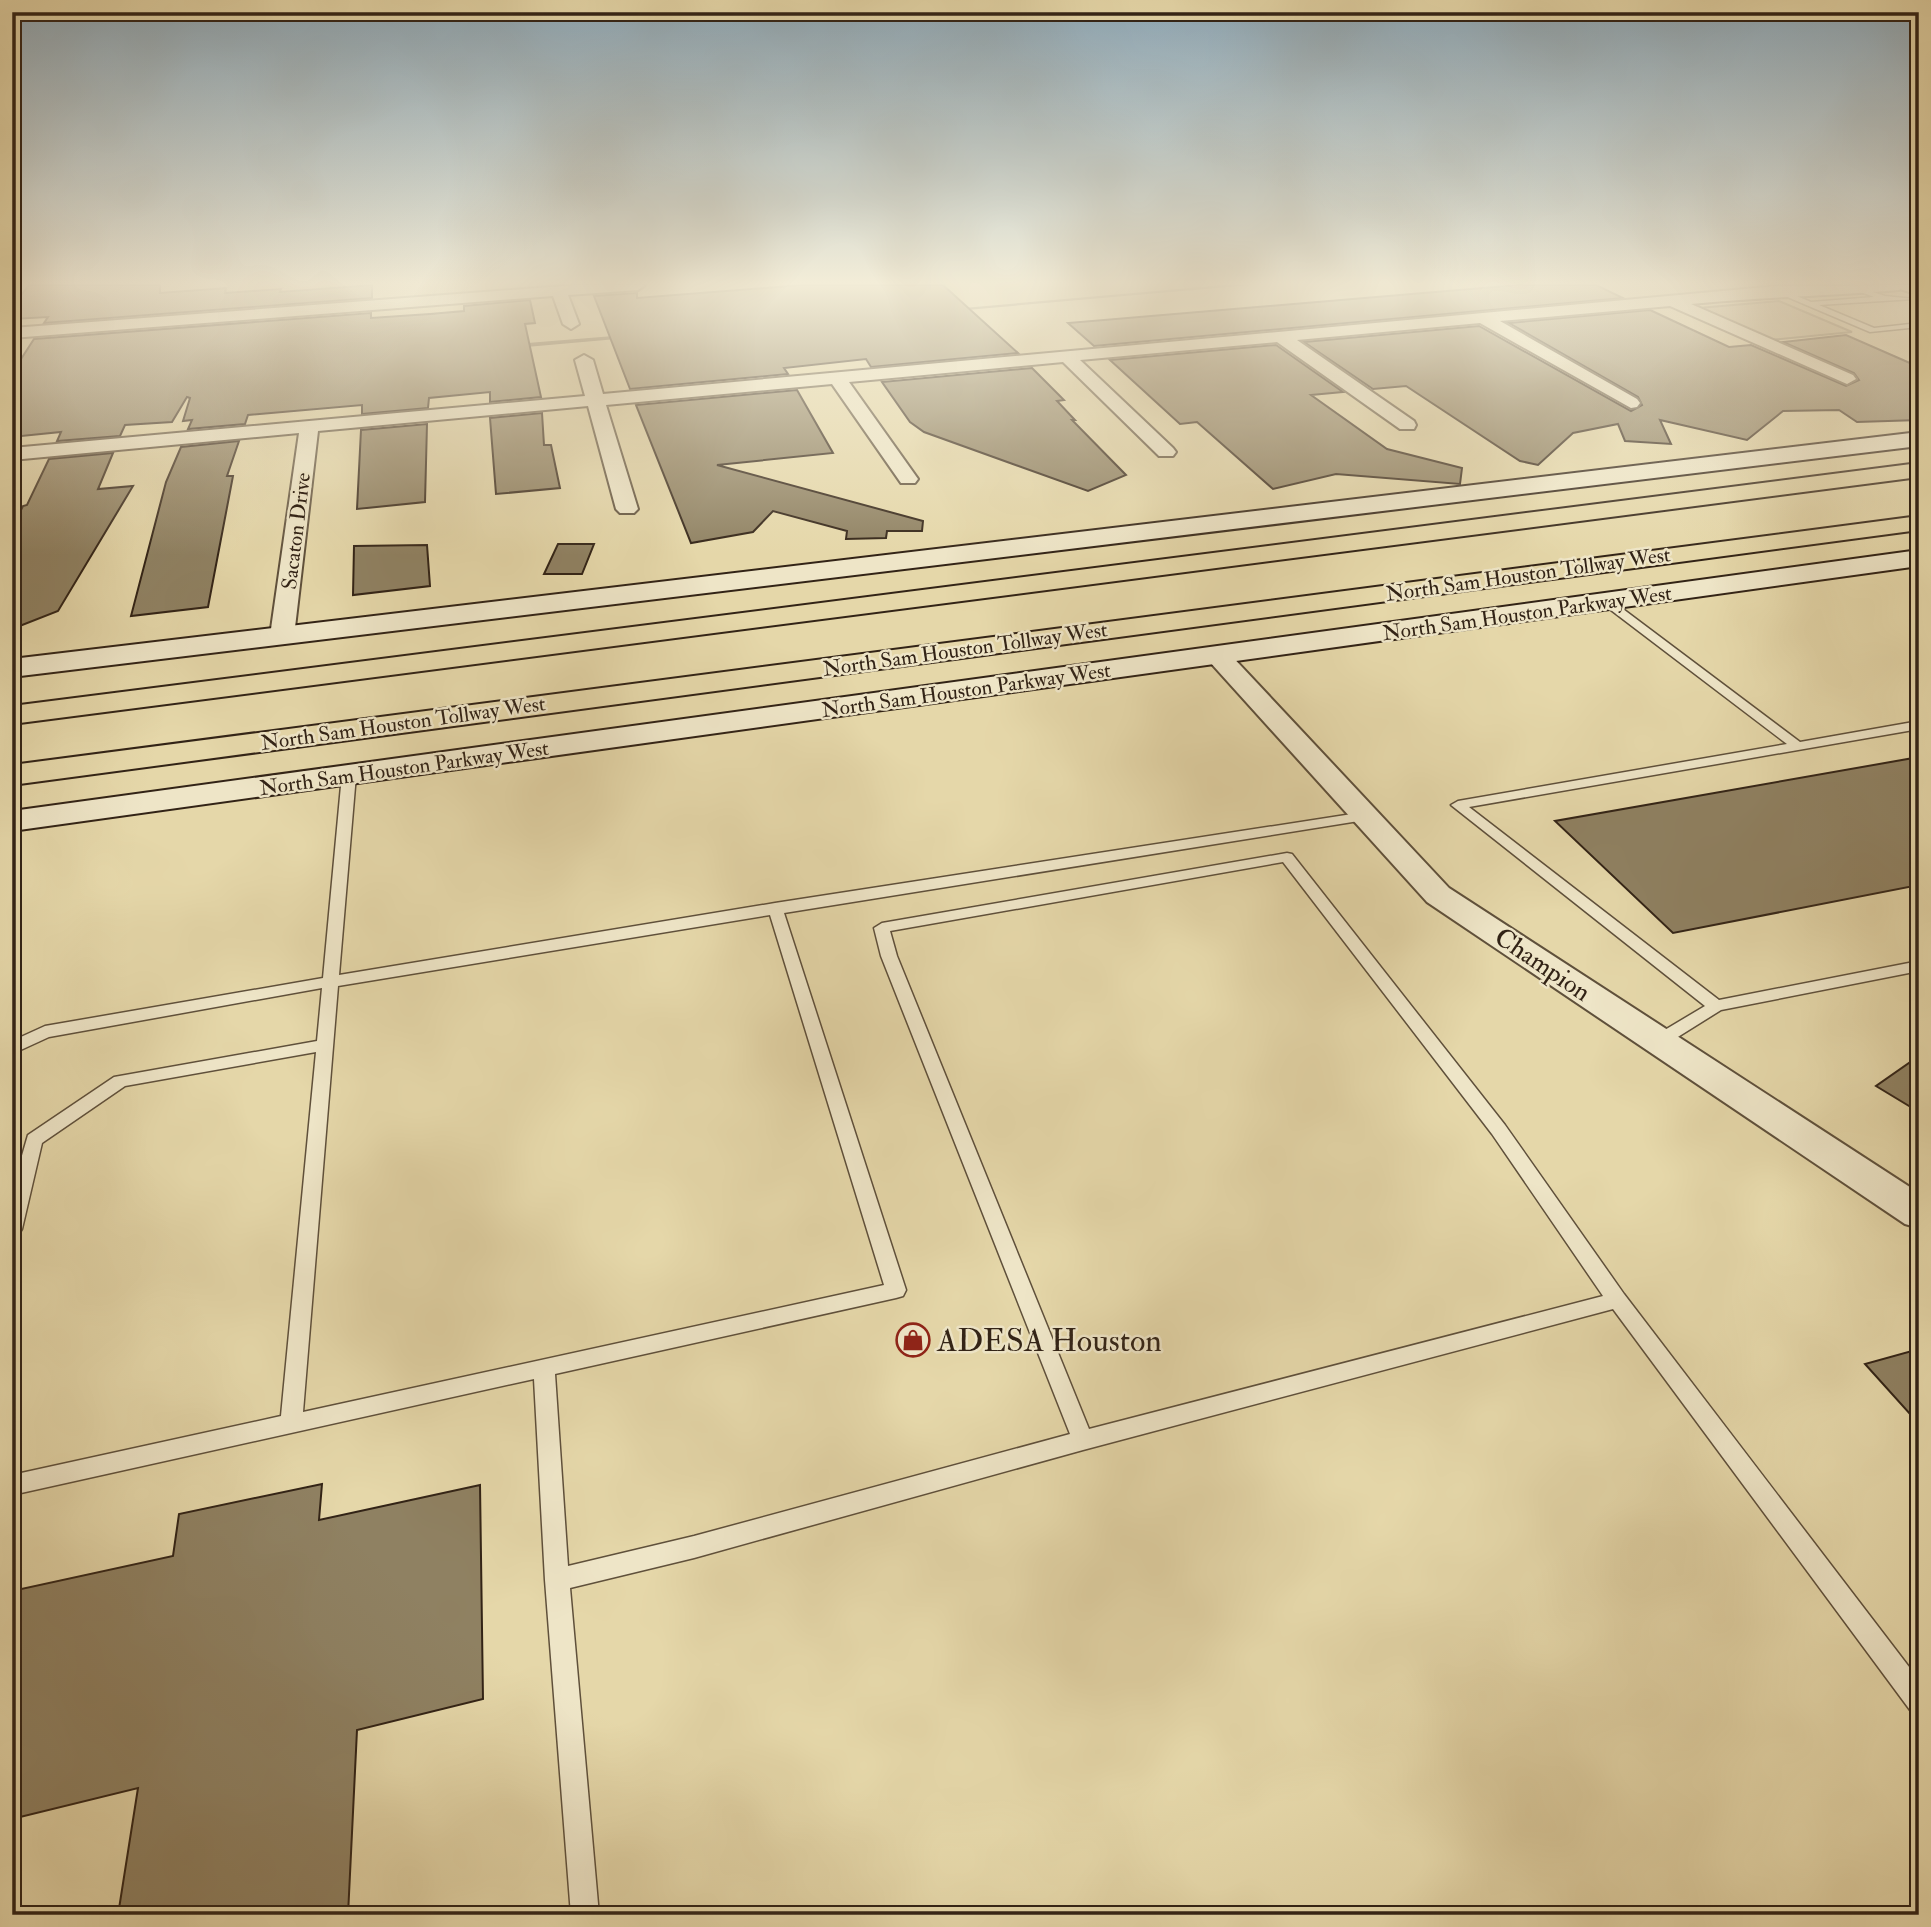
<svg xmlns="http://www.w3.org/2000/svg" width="1931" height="1927" font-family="'IM FELL Double Pica',serif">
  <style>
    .green { fill: #c7b890; stroke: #7c6e53; stroke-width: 2 }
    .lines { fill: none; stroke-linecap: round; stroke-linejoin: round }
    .stream { fill: #796a50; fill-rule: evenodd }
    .building { fill: #8f8162; stroke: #322316; stroke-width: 2 }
    .lane-casing { stroke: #5f503b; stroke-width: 3 }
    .street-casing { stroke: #5f503b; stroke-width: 4 }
    .secondary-casing { stroke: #322316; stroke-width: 4 }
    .primary-casing { stroke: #322316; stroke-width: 4 }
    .highway-casing { stroke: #322316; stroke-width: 4 }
    .lane { fill: #eee5c7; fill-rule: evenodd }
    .street { fill: #eee5c7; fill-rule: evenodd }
    .secondary { fill: #eee5c7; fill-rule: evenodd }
    .primary { fill: #e5d7a9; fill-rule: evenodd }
    .highway { fill: #e5d7a9; fill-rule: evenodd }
    .labels { text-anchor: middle; stroke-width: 5; stroke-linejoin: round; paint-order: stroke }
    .far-street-label { font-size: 21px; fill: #322316; stroke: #eee5c7 }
    .street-label { font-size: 26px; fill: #322316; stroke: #eee5c7 }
    .near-poi-label { font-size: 32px; fill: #322316; stroke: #eee5c7; text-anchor: start }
  </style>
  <rect width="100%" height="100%" fill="#e5d7a9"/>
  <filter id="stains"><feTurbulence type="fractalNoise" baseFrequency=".00286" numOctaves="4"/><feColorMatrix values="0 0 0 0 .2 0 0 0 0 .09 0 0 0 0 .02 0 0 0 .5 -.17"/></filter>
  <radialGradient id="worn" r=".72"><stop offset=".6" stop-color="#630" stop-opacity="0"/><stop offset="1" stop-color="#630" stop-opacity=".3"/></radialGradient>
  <path class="green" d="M1779 301 1852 332 1769 340 1699 308Z"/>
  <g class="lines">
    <g class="stream">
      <path d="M1224 285H1250L955 311 952 309Z"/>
      <path d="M626 335 628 338 515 348 512 346 515 344Z"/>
    </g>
  </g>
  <g class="building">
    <path d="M29 285H160V293L226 288 225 293 281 289 280 292 372 285V298L44 323 48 317 12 319V307Z"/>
    <path d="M802 285H943L1018 353 871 367 866 359 784 368 788 374 630 389 594 296 637 293V298Z"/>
    <path d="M1518 285H1596L1623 298 1094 346 1068 323Z"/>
    <path d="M530 300 535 323 525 324 541 397 490 402V392L429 398 428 408 362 414V405L248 415 245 424 188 429 192 420 183 421 190 398 187 397 172 422 125 425 120 436 57 441 61 432 12 437V373L34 339 371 313V318L430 314 464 311V306Z"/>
    <path d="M1650 310 1729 347 1751 345 1846 386 1859 380 1854 373 1783 342 1846 335 1919 367V420L1857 422 1839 410 1783 411 1747 440 1660 420 1671 444 1625 441 1618 424 1573 433 1538 465 1520 461 1406 386 1373 389 1304 342 1479 326 1631 411 1642 405 1638 397 1509 323Z"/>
    <path d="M1276 345 1343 392 1311 395 1387 449 1462 468 1460 484 1336 474 1273 489 1197 422 1180 424 1110 360Z"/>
    <path d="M1032 368 1064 400 1057 401 1075 420H1072L1126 475 1088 491 924 432 910 422 882 382Z"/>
    <path d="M797 390 833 453 717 465 923 521 922 531H887L886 538 846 539 847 531 773 511 753 532 691 543 636 405Z"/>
    <path d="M542 413 544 445H551L560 488 496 494 490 418Z"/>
    <path d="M427 424 425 502 357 509 361 430Z"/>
    <path d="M239 441 227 476H233L208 607 131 616 166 482 181 447Z"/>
    <path d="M113 453 98 489 133 486 58 611 12 629V528L23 506 27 505 49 459Z"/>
    <path d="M558 544H594L582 574H544Z"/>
    <path d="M427 545 430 586 353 595 354 546Z"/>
    <path d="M1919 757V885L1673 933 1555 821Z"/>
    <path d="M1919 1056V1112L1876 1086Z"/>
    <path d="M1919 1349V1424L1865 1364Z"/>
    <path d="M322 1484 319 1520 480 1485 483 1699 357 1730 348 1915H118L138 1788 12 1819V1591L173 1556 179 1514Z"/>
  </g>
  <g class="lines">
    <defs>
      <g id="lane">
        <path d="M1858 287 1885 296 1914 299 1819 305 1874 328 1919 323V327L1870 332 1773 291 1780 289 1811 302 1874 297 1858 291Z"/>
        <path d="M1603 600H1611L1800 742 1919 721V729L1469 807 1719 1000 1919 961V971L1721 1010 1665 1045H1653L1651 1041 1653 1037 1705 1006 1451 805 1458 801 1787 744 1603 604Z"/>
        <path d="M349 771 356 775 339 975 775 903 1365 812 1372 816 1365 820 784 913 906 1290 903 1296 896 1298 555 1374 568 1566 694 1536 1070 1434 881 956 874 928 882 923 1287 853 1292 854 1505 1125 1624 1294 1919 1680V1713L1910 1710 1613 1309 1083 1450 694 1558 570 1588 599 1915H571L545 1580 534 1379 12 1495V1475L281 1416 316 1052 125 1086 42 1143 22 1229 19 1234 12 1236V1190L28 1135 114 1077 317 1041 322 988 49 1037 12 1054V1041L45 1026 323 978 342 775ZM1283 862 1492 1134 1603 1296 1089 1429 897 956 890 931ZM770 915 884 1285 303 1412 338 986Z"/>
      </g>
      <g id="street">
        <path d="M576 285H645L638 290 568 295 579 324 571 329 563 324 553 296 12 338V328Z"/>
        <path d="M1906 285 1899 290C1830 296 1761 297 1691 304L1853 375 1856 379 1847 384 1670 306 1500 321 1637 399 1640 403 1637 407 1631 408 1480 323 1297 340 1414 421 1416 425 1414 429H1400L1277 342 1080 360 1173 448 1176 452 1173 456H1159L1063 362 849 382 918 479 915 483H901L832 384 606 405 638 509 634 513H620L616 509 588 406 318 431 294 636 291 641 282 643 273 641 270 636 299 433 12 460V448L585 396 575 360 584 355 593 360 603 394 1777 286Z"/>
        <path d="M1218 649 1227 651 1449 888 1919 1193V1228L1905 1224 1427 902 1209 661 1206 656 1209 651Z"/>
      </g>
      <g id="secondary">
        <path d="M1919 432V446L12 677V659Z"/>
        <path d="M1919 550V566L12 831V811Z"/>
      </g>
      <path id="primary" d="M1897 285H1919V295L1900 289Z"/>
      <g id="highway">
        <path d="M1919 463V477L12 724V706Z"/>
        <path d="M1919 516V530L12 785V765Z"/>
      </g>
    </defs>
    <use href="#lane" class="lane-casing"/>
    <use href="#street" class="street-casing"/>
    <use href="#secondary" class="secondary-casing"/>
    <use href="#primary" class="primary-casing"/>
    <use href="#highway" class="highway-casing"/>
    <use href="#lane" class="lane"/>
    <use href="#street" class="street"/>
    <use href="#secondary" class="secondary"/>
    <use href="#primary" class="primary"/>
    <use href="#highway" class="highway"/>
  </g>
  <linearGradient id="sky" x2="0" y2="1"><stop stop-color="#8eaabb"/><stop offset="0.51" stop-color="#f3edd8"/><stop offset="1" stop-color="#f3edd8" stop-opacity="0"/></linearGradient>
  <rect width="1931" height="555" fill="url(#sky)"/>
  <defs>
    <symbol id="shop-ring" viewBox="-11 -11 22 22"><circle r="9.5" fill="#eee5c7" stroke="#8f2418" stroke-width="1.5"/><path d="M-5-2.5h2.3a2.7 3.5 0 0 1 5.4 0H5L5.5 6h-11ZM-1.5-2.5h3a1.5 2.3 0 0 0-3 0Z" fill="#8f2418"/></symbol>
  </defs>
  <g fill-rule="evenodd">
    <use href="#shop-ring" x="894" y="1321" width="38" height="38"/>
  </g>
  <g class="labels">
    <g class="far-street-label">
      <text transform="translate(296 531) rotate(-83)" y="7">Sacaton Drive</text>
      <text transform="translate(1528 574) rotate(-8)" y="7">North Sam Houston Tollway West</text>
      <text transform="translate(1527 613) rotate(-8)" y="7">North Sam Houston Parkway West</text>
      <text transform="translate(965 649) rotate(-8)" y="7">North Sam Houston Tollway West</text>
      <text transform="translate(966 690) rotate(-8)" y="7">North Sam Houston Parkway West</text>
      <text transform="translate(403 723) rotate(-8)" y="7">North Sam Houston Tollway West</text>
      <text transform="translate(404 768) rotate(-8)" y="7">North Sam Houston Parkway West</text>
    </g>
    <g class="street-label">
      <text transform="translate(1543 964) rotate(34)" y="9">Champion</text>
    </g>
    <g class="near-poi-label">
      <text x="937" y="1351">ADESA Houston</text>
    </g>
  </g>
  <rect width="1931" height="1927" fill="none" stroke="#e5d7a9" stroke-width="42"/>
  <rect x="14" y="14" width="1903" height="1899" fill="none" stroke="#322316" stroke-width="3.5"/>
  <rect x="21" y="21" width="1889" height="1885" fill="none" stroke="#322316" stroke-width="2"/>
  <rect width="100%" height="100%" filter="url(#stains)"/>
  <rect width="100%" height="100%" fill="url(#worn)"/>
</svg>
